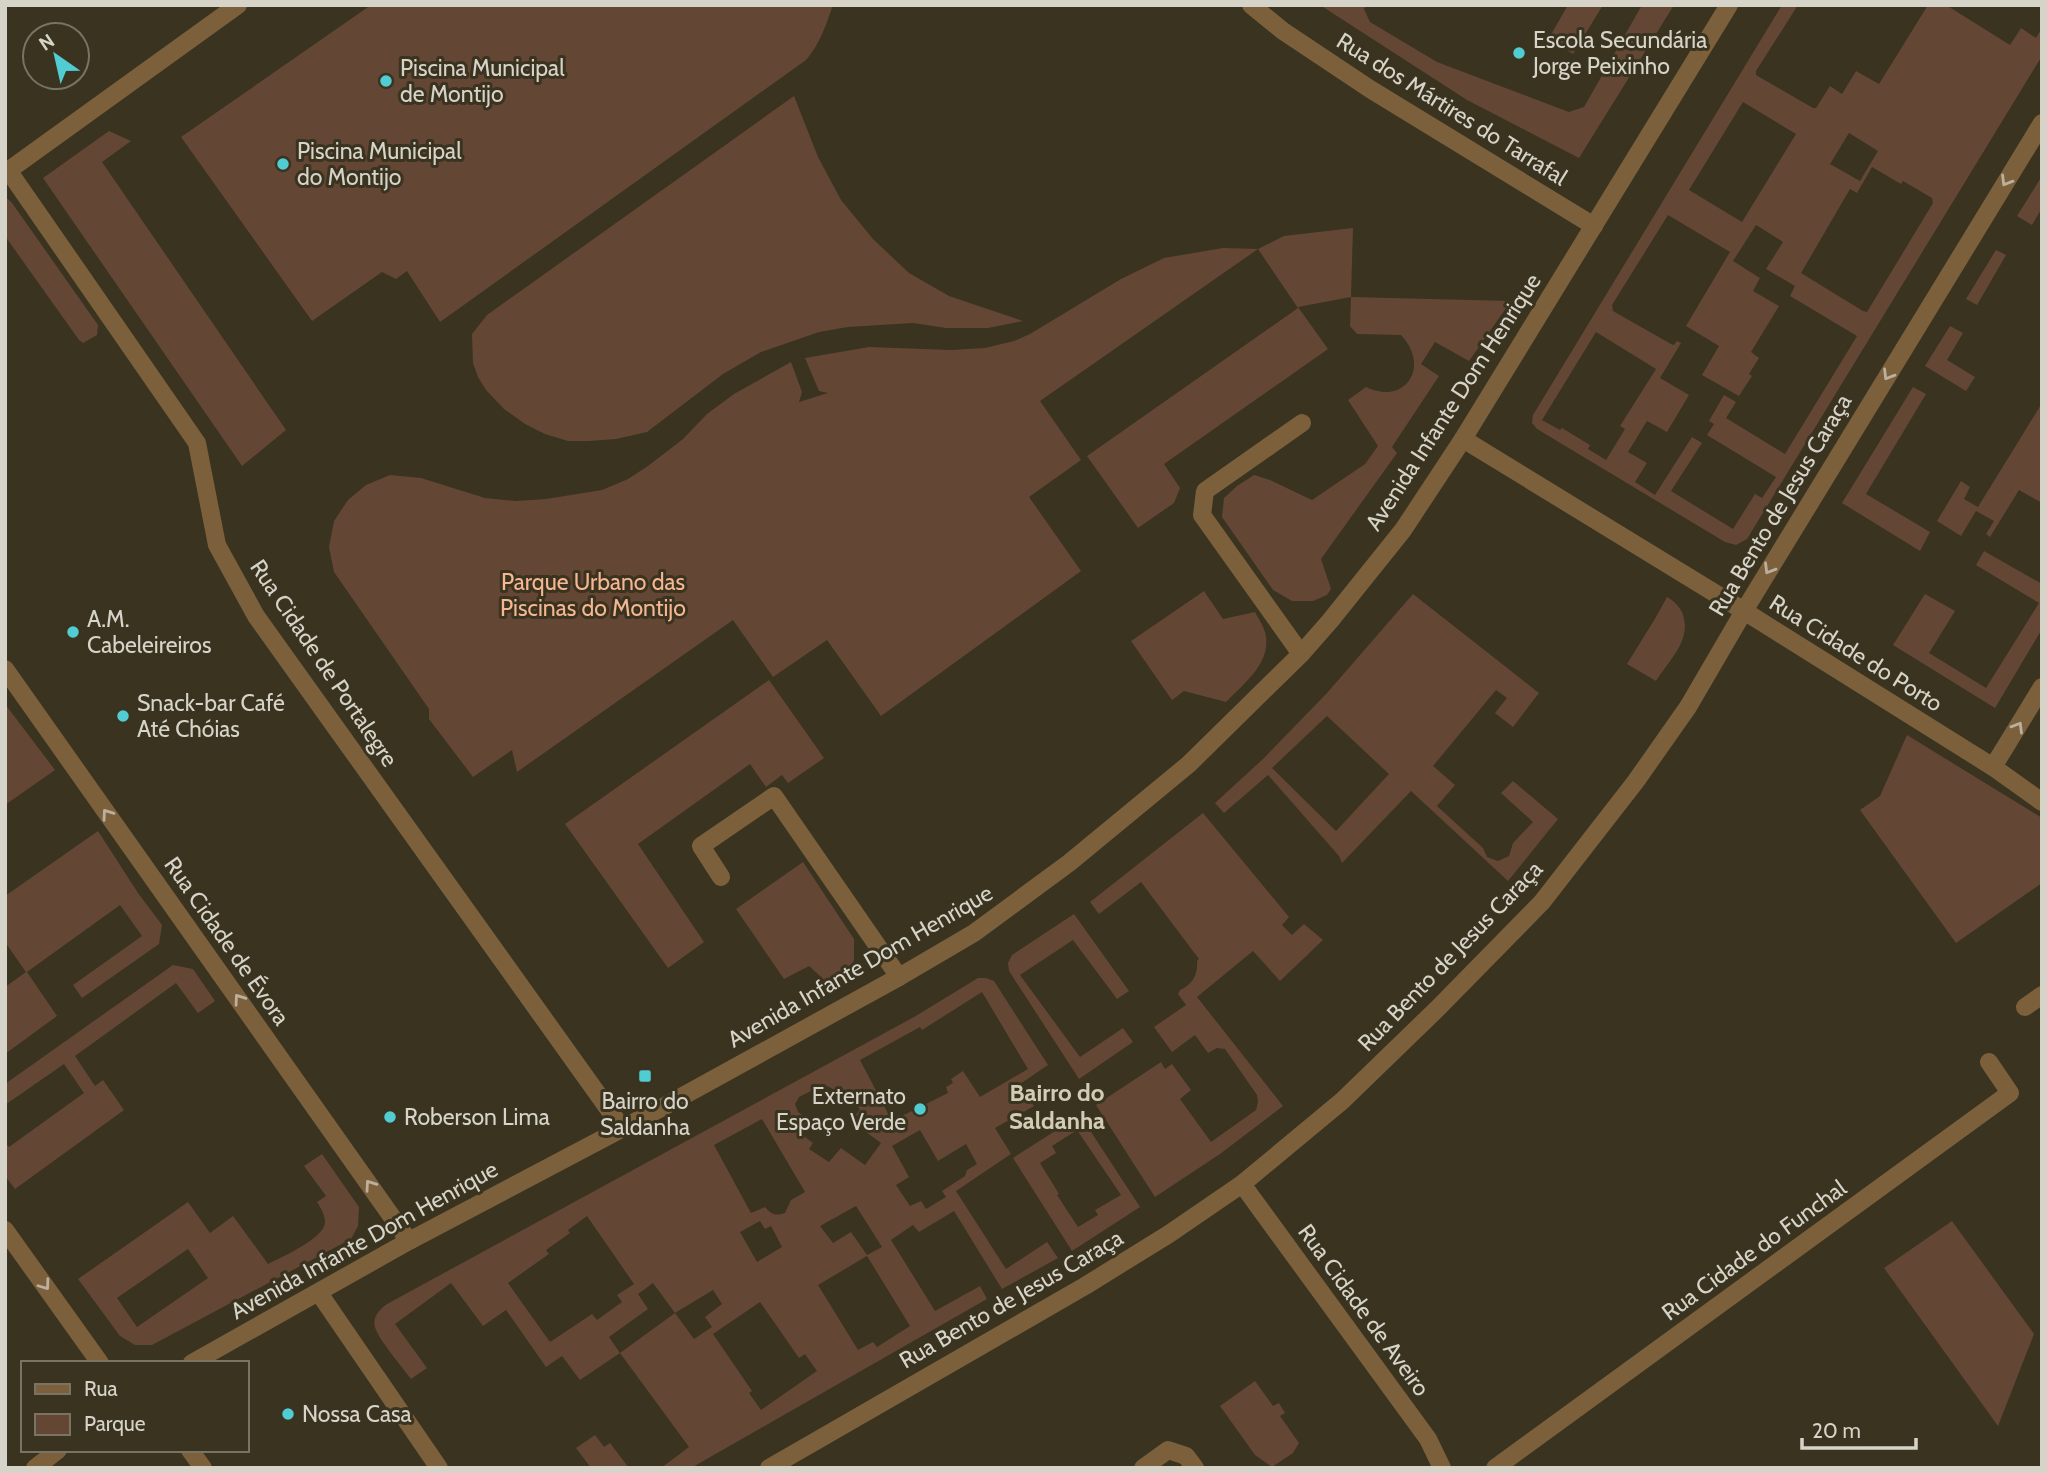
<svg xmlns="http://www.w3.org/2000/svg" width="2047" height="1473" font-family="Cabin,sans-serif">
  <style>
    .green { fill: #644634; fill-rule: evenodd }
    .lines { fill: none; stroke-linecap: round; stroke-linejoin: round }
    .minor { stroke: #7c603c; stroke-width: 18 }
    .oneway { stroke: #bbb09e }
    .poi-dot { fill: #51ccd2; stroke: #393320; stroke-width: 2.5 }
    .labels { text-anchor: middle; stroke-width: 6; stroke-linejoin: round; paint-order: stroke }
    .poi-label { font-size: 23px; fill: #d6d3c8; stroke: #393320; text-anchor: start }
    .street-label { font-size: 23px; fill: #d6d3c8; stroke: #393320 }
    .park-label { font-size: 23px; fill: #f5b691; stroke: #393320 }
    .neighbourhood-label { font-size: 24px; font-weight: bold; fill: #d2ccb5; stroke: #393320 }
  </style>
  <rect width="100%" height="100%" fill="#393320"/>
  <g class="green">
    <path d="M371 5H833C826 25 820 44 806 60L440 322 407 271 396 279 382 272 312 321 181 137Z"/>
    <path d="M1320 5H1366L1364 9 1370 22 1437 62 1569 112 1584 107 1642 5H1674L1579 158 1467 100Z"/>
    <path d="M1568 5H1603L1573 54 1549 38Z"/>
    <path d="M1782 5H1798L1756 71V75L1813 108H1816L1830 86 1842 94 1856 71 1879 84 1928 5H1946L2010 45 2021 28 2036 38 2042 28V56L1747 539 1736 545 1725 542 1537 429 1532 423 1533 415ZM1743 102 1796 134 1742 222 1689 190ZM1849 133 1878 151 1860 181 1830 164ZM1872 167 1901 184 1903 181 1932 198 1933 203 1867 312 1863 311 1801 273 1850 189 1857 193ZM1668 215 1730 252 1686 326 1719 346 1702 375 1739 396 1752 376 1749 374 1759 358 1751 352 1779 306 1753 291 1760 278 1733 261 1756 225 1783 242 1766 269 1795 286 1790 296 1857 336 1785 454 1726 418 1736 402 1724 395 1709 421 1714 424 1707 435 1776 477 1762 498 1755 494 1733 529 1671 491 1702 443 1692 437 1655 495 1635 482 1647 463 1628 452 1647 421 1667 432 1689 395 1660 378 1681 343 1677 341 1674 345 1671 344 1613 311 1612 305ZM1596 332 1656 369 1620 426 1625 429 1606 460 1588 449 1590 445 1562 428 1560 430 1542 420Z"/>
    <path d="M794 96 818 157 841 200 873 239 909 273 949 296 1023 321 988 328H946L913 323 848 327 819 332 761 352 723 374 647 432 616 439 589 441H568L545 434 525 424 504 409 486 390 478 377 473 363 472 334 487 315Z"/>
    <path d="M109 131 131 141 102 162 286 430 242 466 43 178Z"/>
    <path d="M2042 176V208L2032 225 2017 216Z"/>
    <path d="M5 199H8L12 203 98 325 97 335 83 343 79 340 5 236Z"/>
    <path d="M1353 228 1351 297 1511 301 1469 361 1435 342 1421 364 1439 376 1392 447 1397 453 1321 559 1331 589 1327 595 1313 601H1292L1273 590 1222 517 1224 498 1237 486 1254 475 1270 480 1312 500 1365 464 1378 446 1348 400 1366 387C1405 406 1431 367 1401 335L1357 334 1350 326 1351 297 1298 307 1328 349 1164 464 1180 488 1174 503 1138 528 1087 456 1298 308 1258 249 1040 401 1081 460 1029 497 1081 571 881 716 827 640 773 677 733 620 517 772 512 750 473 777 429 719V709L334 572 329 547 334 521 348 500 366 485 390 475 421 478 485 498 516 501 546 499 602 490 628 479 648 466 683 439 707 414 734 394 791 362 802 392 799 402 828 393 819 391 805 358 869 347 951 350 985 348 1014 341 1030 334 1121 279 1164 258 1223 248 1258 249 1284 236Z"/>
    <path d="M1996 250 2006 255 1977 305 1966 299Z"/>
    <path d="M1950 326 1963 333 1947 360 1975 377 1966 391 1925 366Z"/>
    <path d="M1913 387 1926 394 1866 494 1930 532 1920 551 1842 503Z"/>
    <path d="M2042 403V503L2019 490 1990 537 1986 534 1994 521 1976 511 1961 536 1937 521 1961 481 1970 487 1964 499 1978 507Z"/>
    <path d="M1984 551 2042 584V629L1995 708 1893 645 1925 594 1955 611 1929 653 1986 688 2039 603 1976 565Z"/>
    <path d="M1204 591 1223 619 1255 612C1258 618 1263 625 1265 632 1273 662 1244 683 1226 702L1184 691 1172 700 1131 641Z"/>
    <path d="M1413 594 1539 693 1513 727 1495 713 1507 698 1496 690 1433 766 1455 785 1437 806 1483 848 1487 857 1498 861 1509 856 1513 843 1533 822 1501 793 1513 781 1558 819 1508 881 1411 791 1342 863 1339 856 1268 775 1224 813 1215 803 1263 759 1327 693ZM1327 716 1389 774 1336 831 1272 768Z"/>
    <path d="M1667 597C1674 601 1678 605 1682 612 1693 639 1670 659 1656 681L1627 664 1656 617Z"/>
    <path d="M769 680 824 758 788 783 782 775 766 787 750 764 638 844 704 942 668 968 565 824Z"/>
    <path d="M5 704 55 770 5 805Z"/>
    <path d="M1907 735 2042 818V883L1956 943 1860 810 1880 796Z"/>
    <path d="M1203 813 1289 917 1282 925 1292 935 1304 924 1323 940 1280 981 1253 951 1197 997 1283 1106 1220 1154 1155 1197 1096 1105 1161 1062 1165 1069 1172 1064 1191 1090 1180 1099 1211 1142 1256 1110 1258 1102 1257 1095 1225 1049 1217 1048 1208 1053 1195 1035 1172 1052 1154 1027 1186 1005 1178 994 1180 990C1193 984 1198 974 1197 961L1199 959 1141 882 1099 914 1090 902Z"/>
    <path d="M98 831 138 893 162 925 159 944 82 998 73 985 142 936 120 905 27 972 57 1016 5 1054V987L26 972 5 942V896Z"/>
    <path d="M803 862 854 939V960L846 979 832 987 809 966 784 979 736 909Z"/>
    <path d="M1074 914 1129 991 1117 999 1073 940 1020 975 1080 1057 1123 1028 1133 1042 1079 1079 1009 971 1008 963 1012 955Z"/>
    <path d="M173 965 193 969 215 1001 198 1013 176 983 75 1056 95 1086 103 1080 124 1110 15 1189 5 1176V1143L9 1147 84 1093 64 1064 5 1105V1084Z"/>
    <path d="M978 978H986L994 981 1048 1065 1020 1084 1034 1106 995 1128 1011 1154 956 1191 1006 1269 1047 1242 1058 1258 1002 1289 954 1211 919 1232 913 1225 891 1240 935 1311 980 1286 987 1299 691 1468H661L689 1447 620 1353 580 1380 562 1356 546 1367 506 1310 483 1326 451 1283 395 1324 427 1368 411 1379C403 1368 378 1339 375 1327 372 1317 380 1309 387 1304L914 1017ZM982 992 1028 1069 980 1097 963 1071 951 1079 953 1083 946 1087 948 1093 892 1121 860 1060 920 1027 922 1030ZM823 1085C834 1087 839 1094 840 1105L846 1098 860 1109 856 1115 867 1122 862 1129 881 1143 865 1165 841 1148 829 1162 809 1149 813 1143 801 1134 810 1121 798 1112 795 1104 799 1097ZM762 1119 805 1192 791 1200 785 1213C775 1216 772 1215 765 1207L751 1213 714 1145ZM920 1130 938 1161 966 1144 977 1164 967 1170 965 1176 942 1191 946 1197 926 1209 921 1201 910 1206 896 1185 909 1177 892 1146ZM856 1206 882 1247 867 1255 851 1232 833 1243 820 1226ZM587 1216 634 1284 617 1295 622 1302 597 1320 592 1314 550 1342 508 1283 549 1254 546 1250 570 1233 568 1230ZM760 1221 765 1229 771 1226 782 1247 757 1262 740 1232ZM867 1256 910 1326 877 1347 873 1342 858 1350 818 1285ZM653 1283 675 1313 620 1353 609 1337 648 1309 638 1294ZM713 1290 722 1304 705 1317 712 1327 694 1339 675 1313ZM760 1302 799 1358 805 1354 817 1371 761 1410 749 1393 752 1391 713 1334Z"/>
    <path d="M1080 1115 1140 1207 1072 1251 1013 1158ZM1077 1130 1121 1195 1095 1210 1098 1215 1078 1227 1057 1195 1059 1194 1040 1163 1056 1153 1052 1146Z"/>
    <path d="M322 1154 359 1207 358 1226 351 1239 152 1345H135L120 1336 78 1279 188 1202 210 1233 233 1216 268 1264C282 1257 324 1238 325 1223 325 1215 321 1208 317 1202L326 1196 304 1166ZM188 1249 208 1278 137 1327 117 1298Z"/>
    <path d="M1952 1221 2034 1334 1998 1426 1884 1268Z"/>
    <path d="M1255 1381 1273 1406 1279 1403 1285 1413 1280 1416 1299 1443 1293 1453 1272 1467 1255 1455 1220 1406Z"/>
    <path d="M595 1435 604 1447 610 1443 629 1468H591L576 1448Z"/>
  </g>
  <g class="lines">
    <g class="minor">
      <path d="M1251 5 1283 31 1370 89 1594 226"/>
      <path d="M8 170 197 443 217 545 256 616 622 1128"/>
      <path d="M5 173 238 5"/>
      <path d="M1463 439 1744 611 1993 767 2042 802"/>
      <path d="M1301 654 1202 515 1205 491 1302 423"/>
      <path d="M5 669 409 1241"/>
      <path d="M1993 767 2042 687"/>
      <path d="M721 877 701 846 774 796 899 977"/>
      <path d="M2025 1007 2042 995"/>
      <path d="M1242 1184 1428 1439 1442 1468"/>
      <path d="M5 1230 100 1363"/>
      <path d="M319 1293 439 1468"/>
      <path d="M192 1363 409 1241 663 1107 899 977 974 933 1069 863 1189 764 1301 654 1330 621 1403 530 1463 439 1729 5"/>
      <path d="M190 1450 203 1468"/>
      <path d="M35 1468 58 1450"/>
      <path d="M769 1468 1085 1286 1169 1234 1242 1184 1342 1101 1437 1009 1542 902 1636 781 1688 707 1744 611 2042 123"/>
      <path d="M1143 1468 1168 1450 1186 1456 1195 1468"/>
      <path d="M1495 1468 2010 1093 1989 1062"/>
    </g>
  </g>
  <defs><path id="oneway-chevron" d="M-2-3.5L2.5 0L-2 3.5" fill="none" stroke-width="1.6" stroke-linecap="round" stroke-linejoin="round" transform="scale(1.75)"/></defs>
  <g class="oneway">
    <use href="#oneway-chevron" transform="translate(2006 181) rotate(121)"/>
    <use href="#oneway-chevron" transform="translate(1888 375) rotate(121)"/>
    <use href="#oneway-chevron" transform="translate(1769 569) rotate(121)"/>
    <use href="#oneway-chevron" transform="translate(2018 727) rotate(-59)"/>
    <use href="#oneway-chevron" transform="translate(107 814) rotate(-125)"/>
    <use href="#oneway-chevron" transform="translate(239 999) rotate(-125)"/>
    <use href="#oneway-chevron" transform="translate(370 1185) rotate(-125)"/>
    <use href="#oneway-chevron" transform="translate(45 1285) rotate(54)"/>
  </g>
  <g class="poi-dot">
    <circle cx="1519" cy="53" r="7"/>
    <circle cx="386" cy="81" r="7"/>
    <circle cx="283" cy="164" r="7"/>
    <circle cx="73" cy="632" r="7"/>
    <circle cx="123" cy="716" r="7"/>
    <rect x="638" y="1069" width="14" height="14" rx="3.5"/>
    <circle cx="920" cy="1109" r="7"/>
    <circle cx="390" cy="1117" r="7"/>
    <circle cx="288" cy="1414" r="7"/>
  </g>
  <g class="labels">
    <g class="poi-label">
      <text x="1533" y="48">Escola Secundária<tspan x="1533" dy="26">Jorge Peixinho</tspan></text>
      <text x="400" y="76">Piscina Municipal<tspan x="400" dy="26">de Montijo</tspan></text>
      <text x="297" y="159">Piscina Municipal<tspan x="297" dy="26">do Montijo</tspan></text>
      <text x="87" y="627">A.M.<tspan x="87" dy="26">Cabeleireiros</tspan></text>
      <text x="137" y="711">Snack-bar Café<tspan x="137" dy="26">Até Chóias</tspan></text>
      <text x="906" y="1104" text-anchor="end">Externato<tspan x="906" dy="26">Espaço Verde</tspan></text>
      <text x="645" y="1109" text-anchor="middle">Bairro do<tspan x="645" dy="26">Saldanha</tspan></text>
      <text x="404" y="1125">Roberson Lima</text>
      <text x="302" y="1422">Nossa Casa</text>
    </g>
    <g class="street-label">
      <text transform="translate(1452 109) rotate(32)" y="8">Rua dos Mártires do Tarrafal</text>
      <text transform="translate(1453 402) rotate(-57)" y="8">Avenida Infante Dom Henrique</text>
      <text transform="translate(1780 505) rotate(-59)" y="8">Rua Bento de Jesus Caraça</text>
      <text transform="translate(1856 653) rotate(32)" y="8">Rua Cidade do Porto</text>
      <text transform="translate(324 663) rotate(56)" y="8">Rua Cidade de Portalegre</text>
      <text transform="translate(227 941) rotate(55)" y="8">Rua Cidade de Évora</text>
      <text transform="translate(1450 956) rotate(-46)" y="8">Rua Bento de Jesus Caraça</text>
      <text transform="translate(860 966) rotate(-30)" y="8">Avenida Infante Dom Henrique</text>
      <text transform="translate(364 1240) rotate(-29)" y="8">Avenida Infante Dom Henrique</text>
      <text transform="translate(1754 1250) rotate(-36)" y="8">Rua Cidade do Funchal</text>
      <text transform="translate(1011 1299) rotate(-30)" y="8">Rua Bento de Jesus Caraça</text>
      <text transform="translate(1364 1310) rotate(54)" y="8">Rua Cidade de Aveiro</text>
    </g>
    <g class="park-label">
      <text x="593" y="590">Parque Urbano das<tspan x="593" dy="26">Piscinas do Montijo</tspan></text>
    </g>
    <g class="neighbourhood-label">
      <text x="1057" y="1101">Bairro do<tspan x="1057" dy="28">Saldanha</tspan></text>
    </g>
  </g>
  <rect width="2047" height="1473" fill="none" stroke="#d6d3c8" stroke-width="14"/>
  <rect x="21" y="1361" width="228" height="91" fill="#393320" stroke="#787363" stroke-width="2"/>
  <rect x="35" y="1384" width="35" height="10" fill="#7c603c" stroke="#787363" stroke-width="2"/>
  <text x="84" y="1396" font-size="21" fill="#d6d3c8">Rua</text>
  <rect x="35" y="1414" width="35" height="21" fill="#644634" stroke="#787363" stroke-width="2"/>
  <text x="84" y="1431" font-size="21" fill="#d6d3c8">Parque</text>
  <g transform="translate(56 56) rotate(326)"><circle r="33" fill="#393320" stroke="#787363" stroke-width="2"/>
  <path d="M0-5L12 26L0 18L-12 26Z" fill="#51ccd2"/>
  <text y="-10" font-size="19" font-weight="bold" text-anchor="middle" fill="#d6d3c8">N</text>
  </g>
  <path d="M1802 1438v10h114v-10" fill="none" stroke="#d6d3c8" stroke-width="3.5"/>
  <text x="1812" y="1438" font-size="21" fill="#d6d3c8" stroke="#393320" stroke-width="5" paint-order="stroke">20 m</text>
</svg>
